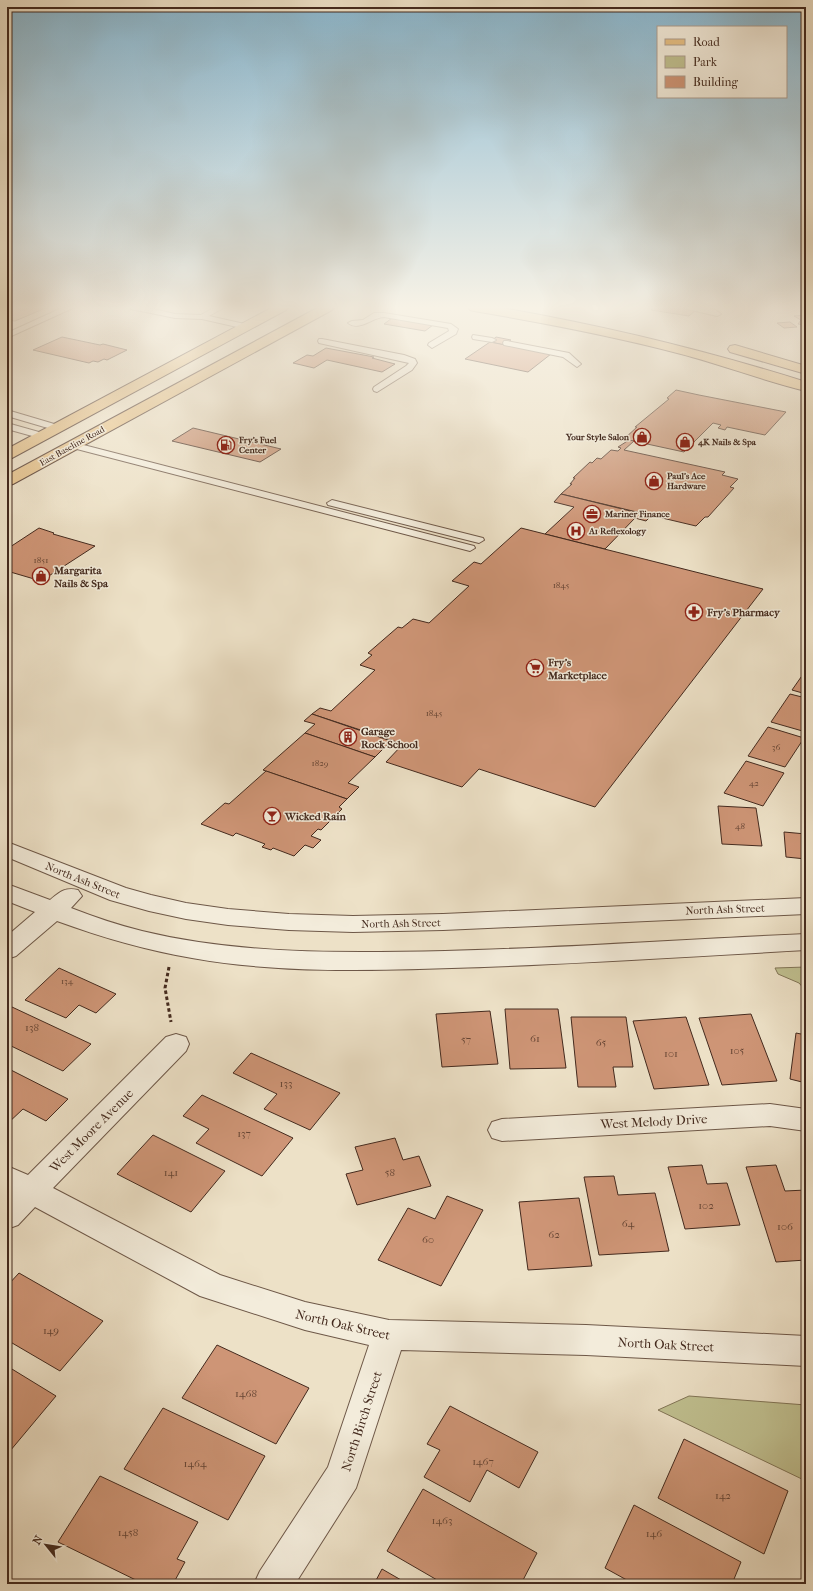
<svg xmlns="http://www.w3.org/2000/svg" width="813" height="1591" font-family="'IM FELL French Canon',serif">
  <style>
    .green { fill: #c0c090; stroke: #827557 }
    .building { fill: #ce9576; stroke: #442a1e }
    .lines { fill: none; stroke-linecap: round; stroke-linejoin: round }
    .lane-casing { stroke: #6e5848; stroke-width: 2 }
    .street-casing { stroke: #6e5848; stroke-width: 2 }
    .primary-casing { stroke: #442a1e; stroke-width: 2 }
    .path { stroke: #442a1e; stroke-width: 3; stroke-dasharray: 3.5 2.5; stroke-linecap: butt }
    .lane { fill: #f3ecdb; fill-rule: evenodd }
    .street { fill: #f3ecdb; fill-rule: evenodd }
    .primary { fill: #e6c084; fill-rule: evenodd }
    .labels { text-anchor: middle; stroke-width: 3; stroke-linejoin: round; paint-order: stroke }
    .far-poi-label { font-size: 9px; font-weight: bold; fill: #442a1e; stroke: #f3ecdb; text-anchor: start }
    .far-street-label { font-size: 9px; fill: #442a1e; stroke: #f3ecdb }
    .number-label { font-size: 9px; fill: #664534 }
    .poi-label { font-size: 11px; font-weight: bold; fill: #442a1e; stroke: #f3ecdb; text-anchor: start }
    .street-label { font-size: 11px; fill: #442a1e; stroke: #f3ecdb }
    .near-number-label { font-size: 11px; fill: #664534 }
    .near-street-label { font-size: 13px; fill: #442a1e; stroke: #f3ecdb }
  </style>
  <rect width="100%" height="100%" fill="#ede1c7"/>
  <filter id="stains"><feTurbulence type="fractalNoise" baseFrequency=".005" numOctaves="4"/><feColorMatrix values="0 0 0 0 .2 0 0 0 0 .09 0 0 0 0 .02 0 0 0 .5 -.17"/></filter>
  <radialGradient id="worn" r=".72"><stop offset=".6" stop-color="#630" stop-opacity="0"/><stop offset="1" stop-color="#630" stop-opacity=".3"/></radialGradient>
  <g class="green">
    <path d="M806 967V991L799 983 778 974 775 968Z"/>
    <path d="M689 1396 806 1405V1481L658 1410Z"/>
  </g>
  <g class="building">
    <path d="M7 307H48L15 321 7 320Z"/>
    <path d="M654 307H677L696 310 689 316 651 310Z"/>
    <path d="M806 315V325L798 324 801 320 794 316Z"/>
    <path d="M392 318 433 325 425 331 384 324Z"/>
    <path d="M790 322 797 327 784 328 777 323Z"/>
    <path d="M62 337 100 345 103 344 127 350 107 360 104 359 98 362 93 361 89 363 33 350Z"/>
    <path d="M496 337 511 340 504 345 490 342Z"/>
    <path d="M490 342 551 354 528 372 465 359Z"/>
    <path d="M326 348 374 357 372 358 395 364 382 372 327 360 314 368 293 363 307 355 313 356Z"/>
    <path d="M676 390 699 395 786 412 765 435 727 427 725 430 718 428 721 425 713 423 684 452 624 439 637 427H635L669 399 667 398Z"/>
    <path d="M193 428 281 449 260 462 172 441Z"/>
    <path d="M629 440 634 441 624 450 725 472 722 475 738 479 730 487 734 488 708 517H705L696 526 561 494 572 484H570L575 478H573L590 462 592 463 597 458 601 459 611 450 618 451 621 448 618 447Z"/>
    <path d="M561 494 651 516 646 521 635 518 605 549 545 534 574 507 554 502Z"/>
    <path d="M39 528 54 533 53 534 95 546 41 581 7 571V549Z"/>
    <path d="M521 528 763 589 595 807 479 769 462 787 386 762 403 744 312 714 320 708 331 711 375 670 360 665 372 655 368 653 398 627 402 628 413 619 429 623 469 586 452 581 474 562 481 564Z"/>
    <path d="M806 670V694L792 690Z"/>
    <path d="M790 694 806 698V732L771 722Z"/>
    <path d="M312 714 391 741 375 757 305 733 315 724 304 721Z"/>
    <path d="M768 727 804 738 785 767 748 756Z"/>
    <path d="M305 733 375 757 348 783 359 787 347 799 263 770Z"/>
    <path d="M746 761 784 773 763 806 724 793Z"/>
    <path d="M266 771 347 799 339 807 342 809 321 830 318 829 311 836 321 840 313 848 305 845 294 856 273 848 271 850 262 847 265 844 236 833 233 836 201 824 225 803 229 804Z"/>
    <path d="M718 806 756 808 762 846 722 844Z"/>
    <path d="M784 832 806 834V859L786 857Z"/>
    <path d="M59 968 116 994 96 1013 79 1005 66 1018 25 1000Z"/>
    <path d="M12 1007 91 1044 63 1071 7 1044V1011Z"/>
    <path d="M505 1009H558L566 1068 510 1069Z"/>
    <path d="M490 1011 498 1064 442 1067 436 1014Z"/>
    <path d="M751 1014 777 1081 722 1085 699 1018Z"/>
    <path d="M571 1017H626L633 1067H613L616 1087H578Z"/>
    <path d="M686 1017 709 1085 654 1089 633 1021Z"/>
    <path d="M796 1033 806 1035V1083L790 1079Z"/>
    <path d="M251 1053 340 1093 310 1130 264 1109 277 1094 233 1073Z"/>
    <path d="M7 1068 68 1099 46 1121 23 1109 7 1124Z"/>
    <path d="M202 1095 293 1138 262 1176 196 1143 209 1129 183 1116Z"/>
    <path d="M153 1135 225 1171 191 1212 117 1174Z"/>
    <path d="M395 1138 403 1160 419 1156 431 1186 357 1205 346 1174 363 1170 355 1147Z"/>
    <path d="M702 1165 707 1184 727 1183 740 1225 685 1229 668 1167Z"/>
    <path d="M776 1165 785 1191 806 1190V1260L776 1262 746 1167Z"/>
    <path d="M614 1176 618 1195 655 1193 669 1251 599 1255 584 1177Z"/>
    <path d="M447 1196 483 1210 441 1286 378 1260 408 1208 435 1219Z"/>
    <path d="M579 1198 592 1266 528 1270 519 1202Z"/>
    <path d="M19 1273 103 1321 60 1371 7 1340V1286Z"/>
    <path d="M217 1345 309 1388 276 1444 182 1398Z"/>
    <path d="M7 1366 56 1396 10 1451 7 1450Z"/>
    <path d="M450 1406 538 1452 519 1488 487 1470 470 1502 424 1477 440 1450 427 1444Z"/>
    <path d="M163 1408 265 1456 228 1520 124 1469Z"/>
    <path d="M684 1439 788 1491 764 1554 658 1498Z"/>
    <path d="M100 1476 198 1522 177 1559 185 1562 173 1584H144L58 1542Z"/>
    <path d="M423 1489 537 1553 521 1584H444L387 1551Z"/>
    <path d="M634 1505 741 1562 732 1584H634L605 1568Z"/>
    <path d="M382 1569 408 1584H374Z"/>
  </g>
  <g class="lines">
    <defs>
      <g id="lane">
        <path d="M64 307H75L7 338V333Z"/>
        <path d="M130 307H145L175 314 201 315 215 307H225L209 316 249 325 250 327 246 329 202 319 175 318 131 309Z"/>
        <path d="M686 307C697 307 713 306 721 314L717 316 687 309Z"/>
        <path d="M374 313H384L451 324 458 329 456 334 432 348 428 345 429 343 449 331 448 328 384 317C373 317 359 332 348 323L352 321 363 320Z"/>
        <path d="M473 335 492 338 496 340 492 342 473 339 472 337Z"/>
        <path d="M319 339H322L404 355 415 359 417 363 412 370 377 392 374 391 373 389 374 387 406 366 409 363 319 343 318 341Z"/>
        <path d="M504 341H507L569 353 581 364 577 367 563 357 504 345 503 343Z"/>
        <path d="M7 410 61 426 63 428 58 431 7 416Z"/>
        <path d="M7 423 46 434 48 436 43 439 7 429Z"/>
        <path d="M72 442 474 546 475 548 470 551 69 447 67 445 69 443Z"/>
        <path d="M332 500 483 538 484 540 479 543 328 505 327 503Z"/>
      </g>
      <g id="street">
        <path d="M7 842 126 888 151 895 186 903 228 909 289 914 353 916 443 914 806 898V914L443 930 353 932 289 930 228 925 186 919 149 911 110 900 7 857Z"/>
        <path d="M7 884 50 900C60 892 65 887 78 890L82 896 71 908C94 917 118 925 142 931 241 955 344 953 445 951 566 948 686 939 806 934V950C699 956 591 963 484 967 387 970 287 975 192 958 145 950 101 937 57 921L16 956 7 959V936L35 912 7 901Z"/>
        <path d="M176 1034 186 1037 189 1044 186 1051 53 1188 220 1275 305 1302 389 1320 586 1325 806 1336V1366L586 1355 401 1350 356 1488 295 1584H254L260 1571 328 1467 369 1345 305 1330 200 1296 35 1207 18 1225 7 1229V1196L10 1194 7 1192V1166L28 1175 166 1037Z"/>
        <path d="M770 1104 806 1109V1131L770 1126 502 1141 492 1138 488 1130 492 1122 502 1119Z"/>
      </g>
      <g id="primary">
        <path d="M273 307H288L286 310 12 458 7 460V449Z"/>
        <path d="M319 307H334L332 310 13 484 7 486V475Z"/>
        <path d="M468 307H496L508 309C609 327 708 351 806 382V391C764 381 723 365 681 354 613 336 544 323 474 311L470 310Z"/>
        <path d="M735 345 806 366V374L730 352 728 349 730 346Z"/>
      </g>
    </defs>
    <use href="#lane" class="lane-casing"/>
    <use href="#street" class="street-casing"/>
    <use href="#primary" class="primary-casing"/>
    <path class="path" d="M169 967 165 988 171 1022"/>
    <use href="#lane" class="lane"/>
    <use href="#street" class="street"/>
    <use href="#primary" class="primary"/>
  </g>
  <linearGradient id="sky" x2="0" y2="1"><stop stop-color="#89b8d1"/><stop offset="0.58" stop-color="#f7f2e6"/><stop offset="1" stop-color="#f7f2e6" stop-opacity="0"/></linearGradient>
  <rect width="813" height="530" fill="url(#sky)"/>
  <defs>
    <symbol id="shop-ring" viewBox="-11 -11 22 22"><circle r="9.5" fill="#f3ecdb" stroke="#8f2418" stroke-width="1.5"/><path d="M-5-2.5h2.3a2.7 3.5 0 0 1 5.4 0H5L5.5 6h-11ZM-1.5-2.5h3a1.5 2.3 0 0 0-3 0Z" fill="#8f2418"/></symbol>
    <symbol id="fuel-ring" viewBox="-11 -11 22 22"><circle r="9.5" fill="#f3ecdb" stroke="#8f2418" stroke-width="1.5"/><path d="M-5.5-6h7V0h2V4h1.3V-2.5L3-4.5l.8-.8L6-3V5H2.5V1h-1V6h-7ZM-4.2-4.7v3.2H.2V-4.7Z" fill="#8f2418"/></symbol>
    <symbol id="office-ring" viewBox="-11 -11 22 22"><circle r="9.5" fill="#f3ecdb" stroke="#8f2418" stroke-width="1.5"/><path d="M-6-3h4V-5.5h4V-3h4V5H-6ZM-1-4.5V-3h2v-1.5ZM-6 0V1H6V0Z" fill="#8f2418"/></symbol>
    <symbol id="hospital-ring" viewBox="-11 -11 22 22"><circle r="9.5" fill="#f3ecdb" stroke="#8f2418" stroke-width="1.5"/><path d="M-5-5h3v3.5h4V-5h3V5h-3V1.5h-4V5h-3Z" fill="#8f2418"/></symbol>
    <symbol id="pharmacy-ring" viewBox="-11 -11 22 22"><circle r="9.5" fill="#f3ecdb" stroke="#8f2418" stroke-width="1.5"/><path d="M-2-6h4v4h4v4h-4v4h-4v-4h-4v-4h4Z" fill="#8f2418"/></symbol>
    <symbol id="supermarket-ring" viewBox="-11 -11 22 22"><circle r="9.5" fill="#f3ecdb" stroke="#8f2418" stroke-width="1.5"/><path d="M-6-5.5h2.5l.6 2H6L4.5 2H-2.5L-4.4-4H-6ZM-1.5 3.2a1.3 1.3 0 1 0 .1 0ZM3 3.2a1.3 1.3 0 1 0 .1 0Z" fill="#8f2418"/></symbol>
    <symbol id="building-ring" viewBox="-11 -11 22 22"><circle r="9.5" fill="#f3ecdb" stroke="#8f2418" stroke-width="1.5"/><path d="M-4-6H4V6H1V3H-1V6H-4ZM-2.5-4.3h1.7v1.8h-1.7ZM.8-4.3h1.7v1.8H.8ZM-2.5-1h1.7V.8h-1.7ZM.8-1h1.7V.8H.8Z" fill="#8f2418"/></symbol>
    <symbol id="bar-ring" viewBox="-11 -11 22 22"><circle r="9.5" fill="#f3ecdb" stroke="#8f2418" stroke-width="1.5"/><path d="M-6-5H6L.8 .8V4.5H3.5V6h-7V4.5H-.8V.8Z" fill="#8f2418"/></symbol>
  </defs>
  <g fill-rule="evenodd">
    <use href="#shop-ring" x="632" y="427" width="20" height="20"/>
    <use href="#shop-ring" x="675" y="432" width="20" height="20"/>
    <use href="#fuel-ring" x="216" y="435" width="20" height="20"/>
    <use href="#shop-ring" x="644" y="471" width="20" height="20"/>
    <use href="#office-ring" x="582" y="504" width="20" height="20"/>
    <use href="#hospital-ring" x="566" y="521" width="20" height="20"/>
    <use href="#shop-ring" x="31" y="566" width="20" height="20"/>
    <use href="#pharmacy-ring" x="684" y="602" width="20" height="20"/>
    <use href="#supermarket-ring" x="525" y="658" width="20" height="20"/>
    <use href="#building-ring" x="338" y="727" width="20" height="20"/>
    <use href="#bar-ring" x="262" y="806" width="20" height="20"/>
  </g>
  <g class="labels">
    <g class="far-poi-label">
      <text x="629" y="440" text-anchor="end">Your Style Salon</text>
      <text x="239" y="443">Fry's Fuel<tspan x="239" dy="10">Center</tspan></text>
      <text x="698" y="445">4K Nails &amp; Spa</text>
      <text x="667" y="479">Paul's Ace<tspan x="667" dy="10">Hardware</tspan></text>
      <text x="605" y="517">Mariner Finance</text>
      <text x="589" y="534">A1 Reflexology</text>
    </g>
    <g class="far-street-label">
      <text transform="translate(72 446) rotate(-29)" y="3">East Baseline Road</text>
    </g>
    <g class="number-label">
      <text x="41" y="563">1851</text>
      <text x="561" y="588">1845</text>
      <text x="434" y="716">1845</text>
      <text x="776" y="750">36</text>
      <text x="320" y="766">1829</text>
      <text x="754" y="786">42</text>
      <text x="740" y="829">48</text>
      <text x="67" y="984">134</text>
    </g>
    <g class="poi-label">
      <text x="54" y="574">Margarita<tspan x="54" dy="13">Nails &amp; Spa</tspan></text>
      <text x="707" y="616">Fry's Pharmacy</text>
      <text x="548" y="666">Fry's<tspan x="548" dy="13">Marketplace</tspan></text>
      <text x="361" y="735">Garage<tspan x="361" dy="13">Rock School</tspan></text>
      <text x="285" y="820">Wicked Rain</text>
    </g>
    <g class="street-label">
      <text transform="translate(83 880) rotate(22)" y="4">North Ash Street</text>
      <text transform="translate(725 909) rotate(-2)" y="4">North Ash Street</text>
      <text transform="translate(401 923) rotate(-1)" y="4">North Ash Street</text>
    </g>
    <g class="near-number-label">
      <text x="32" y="1031">138</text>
      <text x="535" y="1042">61</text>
      <text x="466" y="1043">57</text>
      <text x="601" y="1046">65</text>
      <text x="737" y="1054">105</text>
      <text x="671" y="1057">101</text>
      <text x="286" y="1087">133</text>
      <text x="244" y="1137">137</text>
      <text x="171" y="1176">141</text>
      <text x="390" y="1176">58</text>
      <text x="706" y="1209">102</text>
      <text x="628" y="1227">64</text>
      <text x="785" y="1230">106</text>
      <text x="554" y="1238">62</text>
      <text x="428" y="1243">60</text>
      <text x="51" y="1334">149</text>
      <text x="246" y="1397">1468</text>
      <text x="483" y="1465">1467</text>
      <text x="195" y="1467">1464</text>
      <text x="723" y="1499">142</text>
      <text x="442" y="1524">1463</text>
      <text x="128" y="1536">1458</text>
      <text x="654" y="1537">146</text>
    </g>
    <g class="near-street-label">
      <text transform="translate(654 1121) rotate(-3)" y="5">West Melody Drive</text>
      <text transform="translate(91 1130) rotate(-45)" y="5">West Moore Avenue</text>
      <text transform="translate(343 1324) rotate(13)" y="5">North Oak Street</text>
      <text transform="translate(666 1344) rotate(3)" y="5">North Oak Street</text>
      <text transform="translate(361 1421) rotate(-72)" y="5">North Birch Street</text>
    </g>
  </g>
  <rect width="813" height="1591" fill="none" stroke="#ede1c7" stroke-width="24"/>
  <rect x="8" y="8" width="797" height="1575" fill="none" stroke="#442a1e" stroke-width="2"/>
  <rect x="12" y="12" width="789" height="1567" fill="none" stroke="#442a1e"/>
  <rect x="657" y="26" width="130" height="72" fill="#f3ecdb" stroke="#ad9e8f"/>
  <rect x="665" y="39" width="20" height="6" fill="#e6c084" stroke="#ad9e8f"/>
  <text x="693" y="46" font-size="12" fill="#442a1e">Road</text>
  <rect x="665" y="56" width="20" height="12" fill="#c0c090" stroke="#ad9e8f"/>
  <text x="693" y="66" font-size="12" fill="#442a1e">Park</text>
  <rect x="665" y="76" width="20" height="12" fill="#ce9576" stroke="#ad9e8f"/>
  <text x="693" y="86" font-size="12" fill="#442a1e">Building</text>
  <g transform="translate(46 1545) rotate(300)" stroke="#f3ecdb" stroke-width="3" paint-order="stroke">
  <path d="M0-3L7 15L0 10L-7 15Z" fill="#442a1e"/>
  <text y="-6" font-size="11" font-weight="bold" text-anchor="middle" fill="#442a1e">N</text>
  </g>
  <rect width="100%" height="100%" filter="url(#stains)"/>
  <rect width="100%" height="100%" fill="url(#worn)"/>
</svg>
